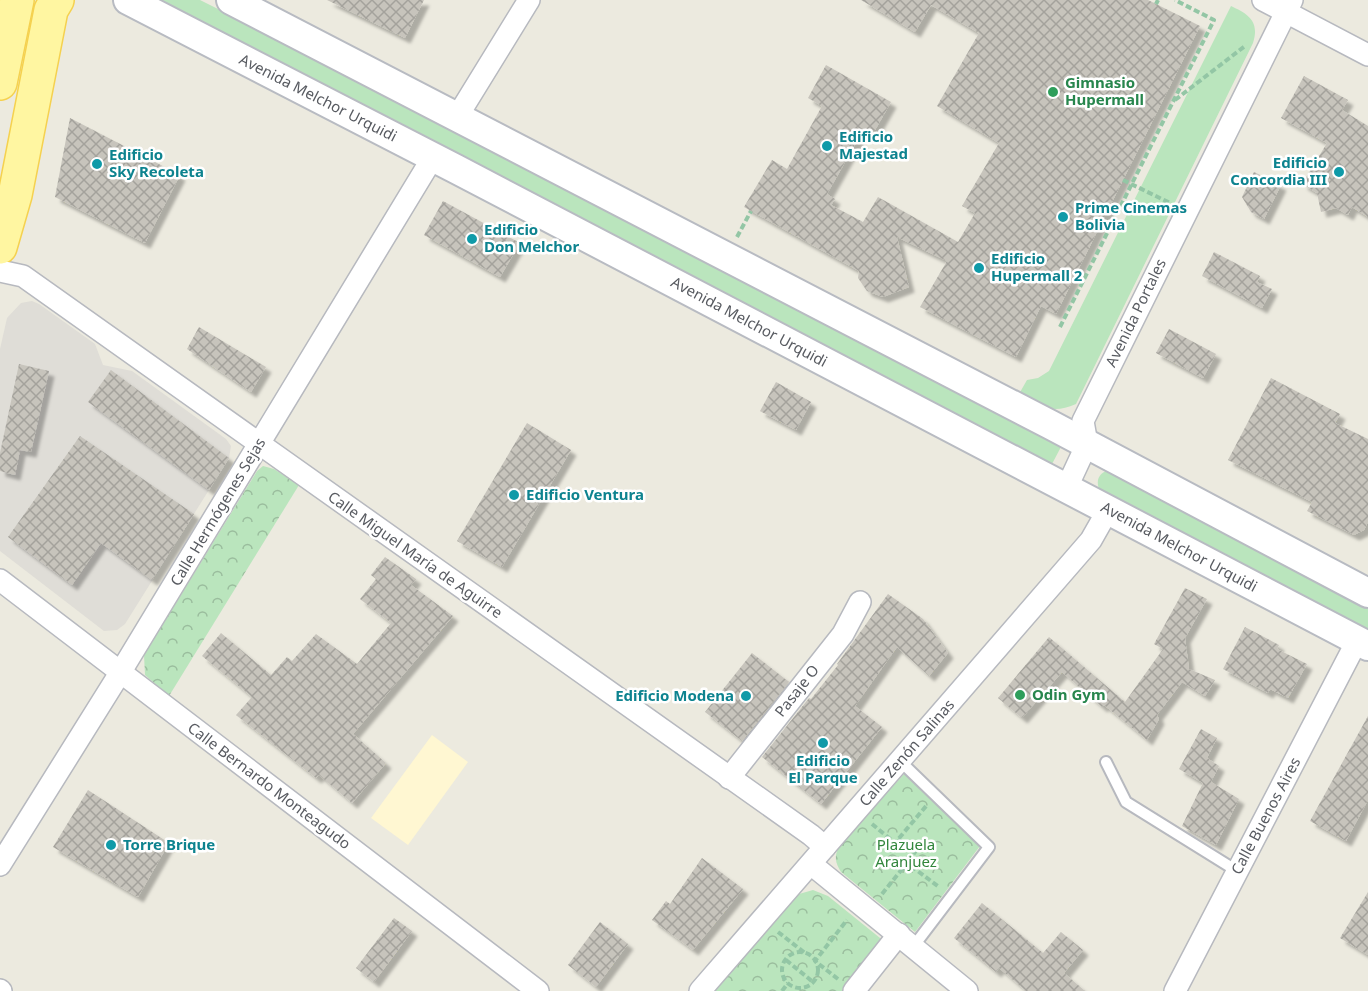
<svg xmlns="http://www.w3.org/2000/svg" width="1368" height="991" font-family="'Noto Sans',sans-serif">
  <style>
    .commercial { fill: #fff7d2 }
    .industrial { fill: #dfddd7 }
    .green { fill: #bae5bd }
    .park { fill: url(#park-crowns) }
    .building { fill: url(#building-cross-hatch); filter: url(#shadow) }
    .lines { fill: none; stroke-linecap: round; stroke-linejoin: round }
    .service-casing { stroke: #b7b9bf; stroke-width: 14 }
    .minor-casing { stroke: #b7b9bf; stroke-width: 24 }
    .secondary-casing { stroke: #b8bbc2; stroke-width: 32 }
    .primary-casing { stroke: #f5d14f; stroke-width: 36 }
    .path { stroke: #93c6a5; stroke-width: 4; stroke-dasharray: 6 3; stroke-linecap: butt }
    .service { stroke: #fff; stroke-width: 10 }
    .minor { stroke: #fff; stroke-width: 21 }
    .secondary { stroke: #fff; stroke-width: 28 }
    .primary { stroke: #fff6a1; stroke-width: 33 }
    .leisure-dot { fill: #2e9e5b; stroke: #fff; stroke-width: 2 }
    .culture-dot { fill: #0f9aa8; stroke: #fff; stroke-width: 2 }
    .labels { text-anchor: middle; stroke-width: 5; stroke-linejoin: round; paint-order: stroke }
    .leisure-label { font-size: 15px; font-weight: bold; fill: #27864d; stroke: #fff; text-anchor: start }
    .street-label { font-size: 15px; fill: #585b61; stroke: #fff }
    .culture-label { font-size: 15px; font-weight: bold; fill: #0d838f; stroke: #fff; text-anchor: start }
    .park-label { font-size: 15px; fill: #32863c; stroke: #fff }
  </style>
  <defs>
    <pattern id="park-crowns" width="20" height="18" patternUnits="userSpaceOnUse" patternTransform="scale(1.5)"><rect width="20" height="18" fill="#bae5bd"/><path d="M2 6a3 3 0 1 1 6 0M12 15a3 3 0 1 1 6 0" fill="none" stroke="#9abd9d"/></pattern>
    <pattern id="building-cross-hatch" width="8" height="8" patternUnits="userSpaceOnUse" patternTransform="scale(1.5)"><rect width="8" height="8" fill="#c7c4bc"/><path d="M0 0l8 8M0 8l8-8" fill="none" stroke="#a4a29c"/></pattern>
    <filter id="shadow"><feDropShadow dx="5.5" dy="5.5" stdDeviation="1.5" flood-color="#0004"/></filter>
  </defs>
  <rect width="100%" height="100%" fill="#eceadf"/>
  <path class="commercial" d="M432 735 468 762 408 845 371 818Z"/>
  <path class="industrial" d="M32 301 39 304 95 344 103 365 132 371 226 439 231 446 229 458 125 624 117 630 104 631 0 551V349L7 318 21 303Z"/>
  <g class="green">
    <path d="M154 0H200L433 117 1062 445 1052 464 1049 463 463 157Z"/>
    <path d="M1231 6C1248 14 1260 21 1253 43L1076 404C1051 415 1041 406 1019 394L1027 380 1038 378 1049 371Z"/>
    <path d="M1106 471 1368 607V629L1100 491C1096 483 1097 475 1106 471Z"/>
  </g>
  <g class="park">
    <path d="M263 466 274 469 299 485 169 696 145 675 144 655 257 471Z"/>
    <path d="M904 774 980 846 915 932 841 872C835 862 834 857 839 846Z"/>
    <path d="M813 890 828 896 885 942 846 991H714L799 894Z"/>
  </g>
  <g class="building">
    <path d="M327 0H424L405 38Z"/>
    <path d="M861 0H1148L1200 26 1056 314 1041 306 1016 357 920 307 947 261 897 237 909 287 883 297 867 291 858 278 859 271 744 207 772 160 787 169 822 106 808 98 826 65 891 102 871 137 862 132 827 194 835 199 831 205 863 222 878 197 958 242 975 213 962 206 999 143 937 106 979 33 931 5 915 32Z"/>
    <path d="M1304 76 1348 100 1342 110 1368 126V217L1352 207 1348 215 1336 208 1321 212 1317 193 1302 184 1327 143 1281 118Z"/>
    <path d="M70 118 180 175 145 243 55 197Z"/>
    <path d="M1254 172 1281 185 1264 219 1251 212 1242 197Z"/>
    <path d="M443 201 520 243 500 277 424 235Z"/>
    <path d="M1214 252 1260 276 1257 282 1272 289 1262 308 1202 276Z"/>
    <path d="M199 327 266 367 251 392 187 349Z"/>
    <path d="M1169 329 1216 354 1203 378 1156 353Z"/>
    <path d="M19 364 49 371 31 452 20 450 15 475 0 471V453Z"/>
    <path d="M111 370 229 458 209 490 88 402Z"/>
    <path d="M1271 378 1340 414 1335 423 1368 439V522L1364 530 1354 535 1307 511 1312 502 1228 460Z"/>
    <path d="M776 382 811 402 796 430 760 411Z"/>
    <path d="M527 423 571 450 502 567 457 541Z"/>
    <path d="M80 436 194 514 152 580 101 543 72 585 8 537Z"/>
    <path d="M385 557 416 579 411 585 453 616 353 734 386 763 352 803 319 775 316 778 236 715 252 697 202 656 221 633 271 675 287 657 292 661 316 634 357 664 391 623 360 599 376 579 371 575Z"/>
    <path d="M1185 588 1207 599 1185 638 1189 669 1215 680 1205 696 1182 682 1157 715 1159 719 1147 740 1104 705 1102 707 1062 672 1022 718 998 698 1049 637 1125 702 1163 649 1154 644Z"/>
    <path d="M888 594 923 619 948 653 929 676 897 647 855 706 882 727 821 804 762 757 809 698 811 699 838 665 837 664Z"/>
    <path d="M1245 627 1279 645 1277 649 1307 664 1288 698 1270 689 1268 693 1223 669Z"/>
    <path d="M752 653 789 682 742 741 705 712Z"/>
    <path d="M1368 716V800L1346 841 1310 821Z"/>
    <path d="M1201 729 1217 738 1207 758 1219 766 1211 782 1239 799 1216 845 1182 826 1203 783 1179 769Z"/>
    <path d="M88 790 169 843 138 897 53 847Z"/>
    <path d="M702 858 743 889 693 950 652 920 666 901 670 904Z"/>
    <path d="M1368 892V955L1340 938Z"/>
    <path d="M982 903 1043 953 1061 932 1083 950 1064 973 1085 991H1026L999 968 996 972 954 938Z"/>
    <path d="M394 918 412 931 374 982 356 968Z"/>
    <path d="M600 922 628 944 596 987 568 965Z"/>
  </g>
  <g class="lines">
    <defs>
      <g id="service">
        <path d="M900 761 989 847 913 947"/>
        <path d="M1106 762 1126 802 1237 871"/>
      </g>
      <g id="minor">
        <path d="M1263 0 1368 55"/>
        <path d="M457 117 529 0"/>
        <path d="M0 271 23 276 811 835 825 847"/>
        <path d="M1067 487 1087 444 1083 421 1292 0"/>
        <path d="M0 580 538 991"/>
        <path d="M729 778 843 634 860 602"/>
        <path d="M811 864 967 991"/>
        <path d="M0 865 120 673 433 157"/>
        <path d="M0 990 1 991"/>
        <path d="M700 991 1091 540 1108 510"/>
        <path d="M854 991 899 934"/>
        <path d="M1175 991 1357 641"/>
      </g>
      <g id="secondary">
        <path d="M128 0 456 169 1368 646"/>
        <path d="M231 0 1051 425 1368 593"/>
      </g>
      <g id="primary">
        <path d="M0 83 17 0"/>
        <path d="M0 247 15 195 51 10 57 0"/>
      </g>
    </defs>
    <use href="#service" class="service-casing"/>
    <use href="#minor" class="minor-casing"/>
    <use href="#secondary" class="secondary-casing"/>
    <use href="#primary" class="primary-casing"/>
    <g class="path">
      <path d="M1156 4 1158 0"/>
      <path d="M1175 100 1245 46"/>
      <path d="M1123 180 1170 203"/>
      <path d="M737 237 751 211"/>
      <path d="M1060 327 1214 20 1175 0"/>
      <path d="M872 824 895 843 927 805"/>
      <path d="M898 839 915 852 907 863"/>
      <path d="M882 894 907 863 939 887"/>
      <path d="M778 932 805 953"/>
      <circle cx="800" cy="970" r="18"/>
      <path d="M786 960 813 982"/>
      <path d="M838 979 815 961 847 920"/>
      <path d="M782 991 788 983"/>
    </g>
    <use href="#service" class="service"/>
    <use href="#minor" class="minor"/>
    <use href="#secondary" class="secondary"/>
    <use href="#primary" class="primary"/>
  </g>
  <g class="leisure-dot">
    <circle cx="1053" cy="92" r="6"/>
    <circle cx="1020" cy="695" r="6"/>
  </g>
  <g class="culture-dot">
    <circle cx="827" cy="146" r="6"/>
    <circle cx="97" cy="164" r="6"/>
    <circle cx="1339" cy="172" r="6"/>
    <circle cx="1063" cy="217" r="6"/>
    <circle cx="472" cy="239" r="6"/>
    <circle cx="979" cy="268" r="6"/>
    <circle cx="514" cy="495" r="6"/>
    <circle cx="746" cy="696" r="6"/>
    <circle cx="823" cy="743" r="6"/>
    <circle cx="111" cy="845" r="6"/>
  </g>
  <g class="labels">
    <g class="leisure-label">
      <text x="1065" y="88">Gimnasio<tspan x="1065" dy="17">Hupermall</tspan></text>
      <text x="1032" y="700">Odin Gym</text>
    </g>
    <g class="street-label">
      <text transform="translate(318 98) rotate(27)" y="5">Avenida Melchor Urquidi</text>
      <text transform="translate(1136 313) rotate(-64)" y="5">Avenida Portales</text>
      <text transform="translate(749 322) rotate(28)" y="5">Avenida Melchor Urquidi</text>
      <text transform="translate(218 512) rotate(-59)" y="5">Calle Hermógenes Sejas</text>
      <text transform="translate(1179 547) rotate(28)" y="5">Avenida Melchor Urquidi</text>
      <text transform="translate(415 555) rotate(35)" y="5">Calle Miguel María de Aguirre</text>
      <text transform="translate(797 691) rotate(-52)" y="5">Pasaje O</text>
      <text transform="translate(907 753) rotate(-49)" y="5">Calle Zenón Salinas</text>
      <text transform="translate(269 786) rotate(37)" y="5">Calle Bernardo Monteagudo</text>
      <text transform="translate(1266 816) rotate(-62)" y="5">Calle Buenos Aires</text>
    </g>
    <g class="culture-label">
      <text x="839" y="142">Edificio<tspan x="839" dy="17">Majestad</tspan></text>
      <text x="109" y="160">Edificio<tspan x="109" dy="17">Sky Recoleta</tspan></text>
      <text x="1327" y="168" text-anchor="end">Edificio<tspan x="1327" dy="17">Concordia III</tspan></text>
      <text x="1075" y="213">Prime Cinemas<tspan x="1075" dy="17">Bolivia</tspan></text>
      <text x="484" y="235">Edificio<tspan x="484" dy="17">Don Melchor</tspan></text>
      <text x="991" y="264">Edificio<tspan x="991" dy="17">Hupermall 2</tspan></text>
      <text x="526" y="500">Edificio Ventura</text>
      <text x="734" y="701" text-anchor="end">Edificio Modena</text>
      <text x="823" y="766" text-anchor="middle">Edificio<tspan x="823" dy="17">El Parque</tspan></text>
      <text x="123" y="850">Torre Brique</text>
    </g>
    <g class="park-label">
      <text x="906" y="850">Plazuela<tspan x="906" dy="17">Aranjuez</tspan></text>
    </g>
  </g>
</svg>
